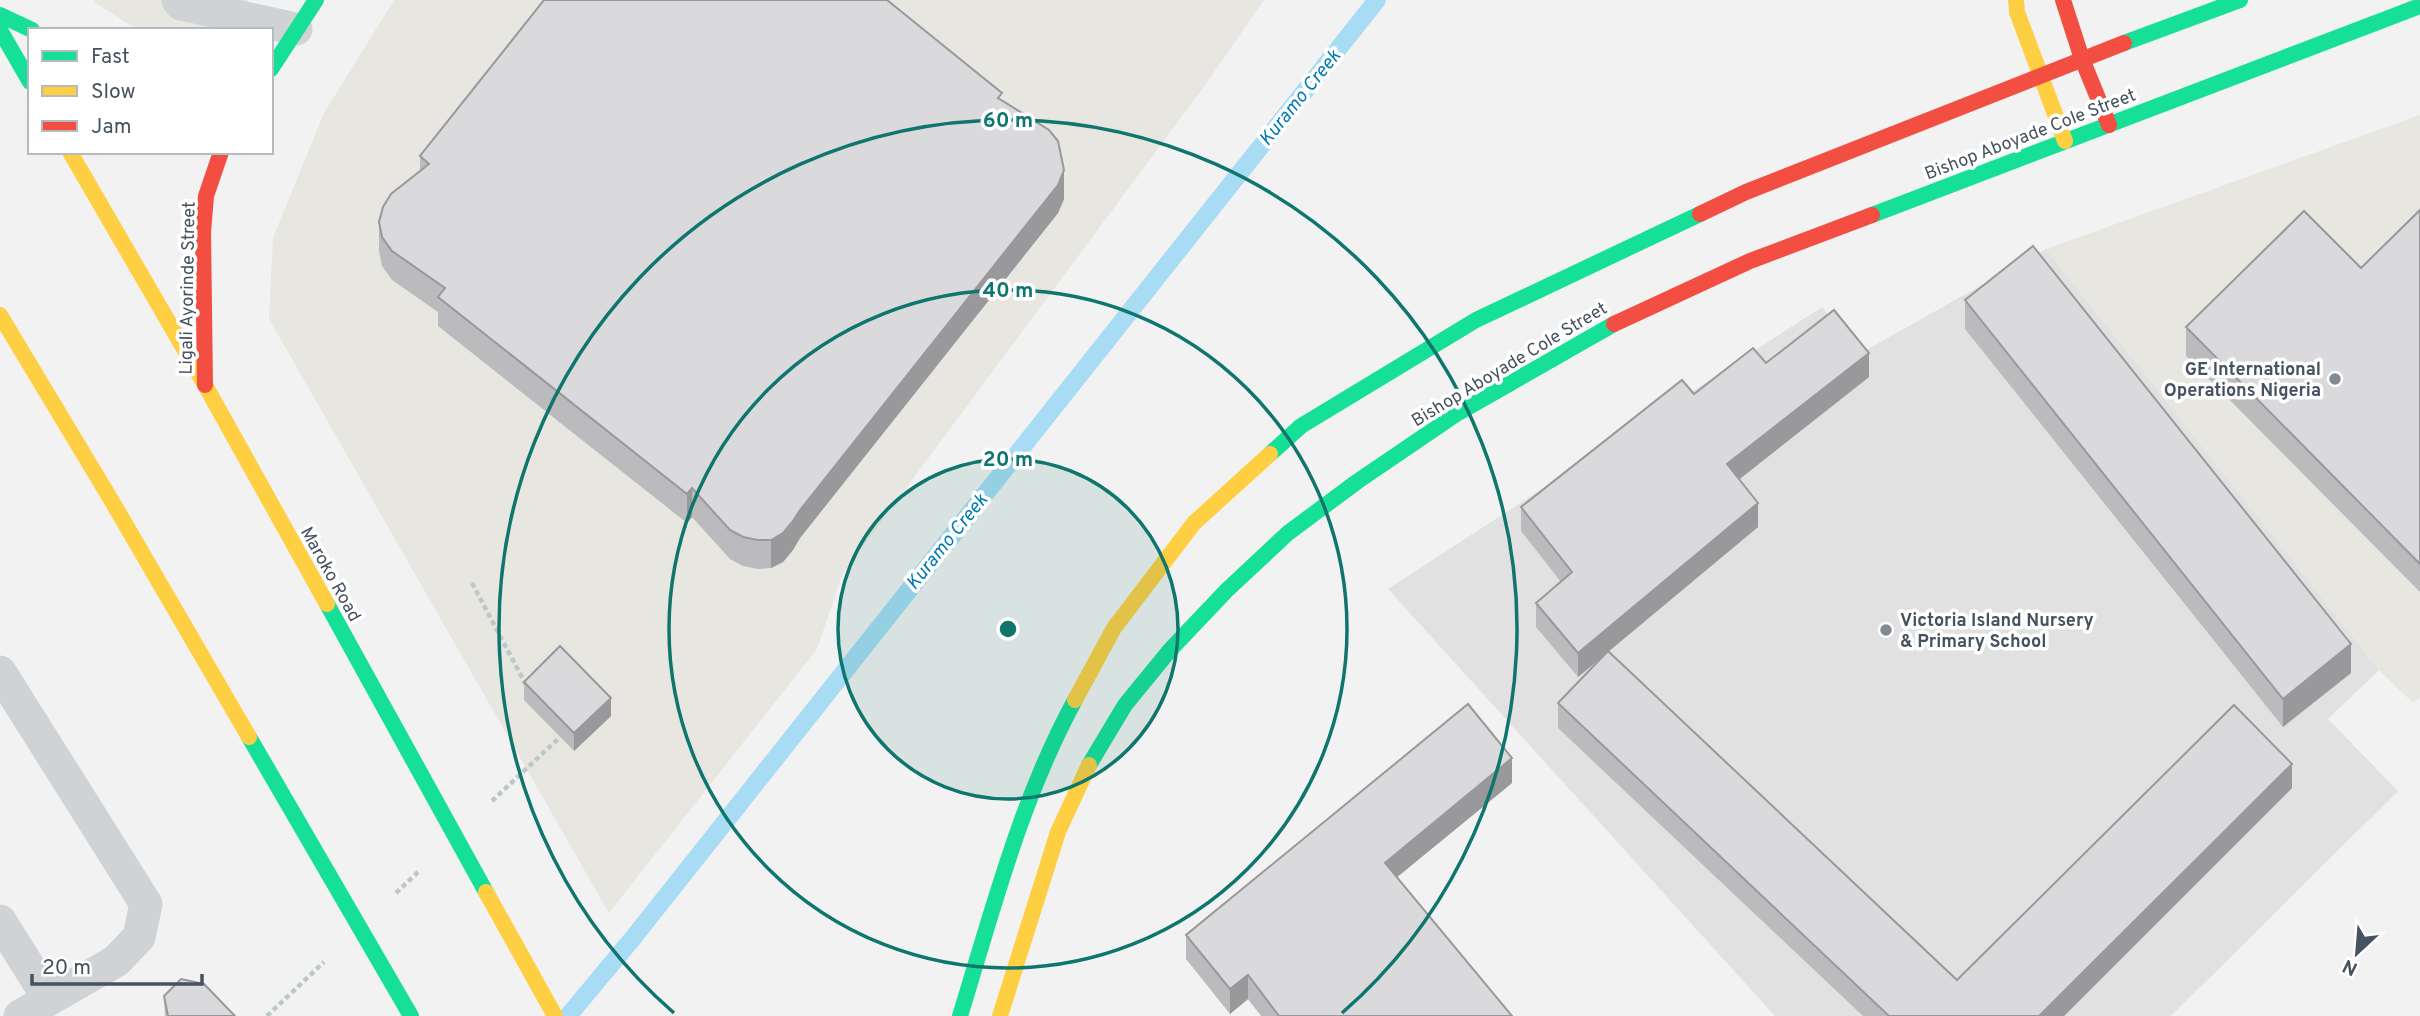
<svg xmlns="http://www.w3.org/2000/svg" width="2420" height="1016" font-family="Overpass,sans-serif">
  <style>
    .commercial { fill: #e7e6e0 }
    .education { fill: #e1e1e2 }
    .lines { fill: none; stroke-linecap: round; stroke-linejoin: round }
    .stream { stroke: #a7dcf4; stroke-width: 18 }
    .path { stroke: #bcc8c6; stroke-width: 4.5; stroke-dasharray: 5 3.5; stroke-linecap: butt }
    .lane { stroke: #d0d3d6; stroke-width: 33 }
    .fast { stroke: #16e098; stroke-width: 16 }
    .slow { stroke: #ffcf43; stroke-width: 16 }
    .jam { stroke: #f24e42; stroke-width: 16 }
    .wall { fill: #bbbbbe }
    .shaded-wall { fill: #99999b }
    .building { fill: #dadadd; stroke: #99999b; stroke-width: 2 }
    .ring { fill: none; stroke: #0f766e; stroke-width: 3.5 }
    .poi-dot { fill: #838a94; stroke: #fff; stroke-width: 2.5 }
    .labels { text-anchor: middle; stroke-width: 7; stroke-linejoin: round; paint-order: stroke }
    .street-label { font-size: 18px; fill: #475261; stroke: #fff }
    .poi-label { font-size: 18px; font-weight: bold; fill: #475261; stroke: #fff; text-anchor: end }
    .water-label { font-size: 19px; font-style: italic; fill: #017ab2; stroke: #fff }
    .centre { fill: #0f766e; stroke: #fff; stroke-width: 3.5 }
    .ring-label { font-size: 21px; text-anchor: middle; font-weight: bold; fill: #0f766e; stroke: #fff; stroke-width: 7; stroke-linejoin: round; paint-order: stroke }
  </style>
  <rect width="100%" height="100%" fill="#f3f2f2"/>
  <g class="commercial">
    <path d="M94 0H249L218 30H138L97 4Z"/>
    <path d="M394 0H1264L1203 88 843 573 817 649 609 913 269 319 273 238 324 113Z"/>
    <path d="M2420 115V697L2413 703 2379 670 2046 249Z"/>
  </g>
  <path class="education" d="M2046 249 2379 670 2328 719 2398 791 2171 1016H1775L1388 589 1822 307 1859 354Z"/>
  <g class="lines">
    <path class="stream" d="M568 1016 633 938 1377 0"/>
    <g class="path">
      <path d="M472 583 526 685"/>
      <path d="M492 801 560 737"/>
      <path d="M396 893 418 872"/>
      <path d="M267 1016 324 962"/>
    </g>
    <g class="lane">
      <path d="M178 0 181 4 296 29"/>
      <path d="M0 672 146 904 139 937 116 961 20 1016"/>
      <path d="M0 921 49 999"/>
    </g>
    <g class="fast">
      <path d="M0 15 32 30"/>
      <path d="M0 30 30 82"/>
      <path d="M2124 43 2240 0"/>
      <path d="M271 69 316 0"/>
      <path d="M1872 215 2420 6"/>
      <path d="M1270 454 1301 426 1476 320 1700 214"/>
      <path d="M327 604 486 892"/>
      <path d="M249 737 411 1016"/>
      <path d="M1089 765 1125 705 1170 650 1227 590 1288 533 1358 481 1458 413 1614 324"/>
      <path d="M960 1016C993 909 1021 799 1075 700"/>
    </g>
    <g class="slow">
      <path d="M2016 0 2017 12 2065 141"/>
      <path d="M70 152 205 385 327 604"/>
      <path d="M0 315 113 503 249 737"/>
      <path d="M1075 700 1114 628 1194 523 1270 454"/>
      <path d="M486 892 555 1016"/>
      <path d="M1000 1016 1058 832 1089 765"/>
    </g>
    <g class="jam">
      <path d="M2063 0 2082 59 2109 125"/>
      <path d="M1700 214 1746 192 2124 43"/>
      <path d="M1614 324 1750 261 1872 215"/>
      <path d="M205 385 203 232 206 196 221 152"/>
    </g>
  </g>
  <g class="wall">
    <path d="M1002 101 1064 199 1058 213 800 538 793 550 783 562 771 568 758 569 743 566 730 559 692 517 687 523 438 326V312L392 280 382 266 379 251V222L420 171V156Z"/>
    <path d="M2420 210V592L2186 356V327L2361 268Z"/>
    <path d="M1965 300 2351 673 2283 727 1965 329Z"/>
    <path d="M1766 363 1869 377 1739 479 1758 527 1609 651 1957 980 2292 788 2064 1016H1863L1558 728V703L1604 655 1578 677 1536 627V603L1561 582 1521 531V507L1694 394Z"/>
    <path d="M524 682 611 716 574 751 524 700Z"/>
    <path d="M1512 783 1397 877 1512 1016H1261L1248 999 1230 1014 1186 959V935Z"/>
    <path d="M164 996 235 1016H165Z"/>
  </g>
  <g class="shaded-wall">
    <path d="M1064 170V199L1058 213 800 538 793 550 783 562 771 568V540L800 510Z"/>
    <path d="M1869 353V377L1727 489V464Z"/>
    <path d="M692 488V517L687 523V494Z"/>
    <path d="M1758 503V527L1578 677V653Z"/>
    <path d="M2351 644V673L2283 727V699Z"/>
    <path d="M611 698V716L574 751V733Z"/>
    <path d="M1512 758V783L1385 887V863Z"/>
    <path d="M2292 764V788L2064 1016H2039Z"/>
    <path d="M1248 975V999L1230 1014V989Z"/>
  </g>
  <g class="building">
    <path d="M544 0H887L1002 93 998 98 1049 130 1058 141 1064 170 1058 185 800 510 793 521 783 533 771 540H758L743 537 730 530 692 488 687 494 438 297 445 288 392 251 382 237 379 222 383 207 391 194 429 164 420 156Z"/>
    <path d="M2420 210V564L2186 327 2304 211 2361 268Z"/>
    <path d="M2033 246 2351 644 2283 699 1965 300Z"/>
    <path d="M1834 310 1869 353 1727 464 1758 503 1578 653 1536 603 1572 572 1521 507 1682 380 1694 394 1753 348 1766 363Z"/>
    <path d="M560 646 611 698 574 733 524 682Z"/>
    <path d="M1608 651 1957 980 2234 705 2292 764 2039 1016H1889L1558 703Z"/>
    <path d="M1468 704 1512 758 1385 863 1512 1016H1279L1248 975 1230 989 1186 935Z"/>
    <path d="M181 979 204 984 235 1016H168L164 996Z"/>
  </g>
  <circle cx="1008" cy="629" r="170" fill="#0f766e" fill-opacity=".12"/>
  <g class="ring">
    <circle cx="1008" cy="629" r="170"/>
    <circle cx="1008" cy="629" r="339"/>
    <path d="M674 1013A509 509 0 1 1 1342 1013"/>
  </g>
  <g class="poi-dot">
    <circle cx="2335" cy="379" r="7"/>
    <circle cx="1886" cy="630" r="7"/>
  </g>
  <g class="labels">
    <g class="street-label">
      <text transform="translate(2030 134) rotate(-21)" y="6">Bishop Aboyade Cole Street</text>
      <text transform="translate(187 288) rotate(-89)" y="6">Ligali Ayorinde Street</text>
      <text transform="translate(1509 364) rotate(-31)" y="6">Bishop Aboyade Cole Street</text>
      <text transform="translate(331 574) rotate(61)" y="6">Maroko Road</text>
    </g>
    <g class="poi-label">
      <text x="2321" y="375">GE International<tspan x="2321" dy="21">Operations Nigeria</tspan></text>
      <text x="1900" y="626" text-anchor="start">Victoria Island Nursery<tspan x="1900" dy="21">&amp; Primary School</tspan></text>
    </g>
    <g class="water-label">
      <text transform="translate(1299 97) rotate(-51)" y="7">Kuramo Creek</text>
      <text transform="translate(946 541) rotate(-51)" y="7">Kuramo Creek</text>
    </g>
  </g>
  <circle cx="1008" cy="629" r="10" class="centre"/>
  <g class="ring-label">
    <text x="1008" y="127">60 m</text>
    <text x="1008" y="297">40 m</text>
    <text x="1008" y="466">20 m</text>
  </g>
  <rect x="28" y="28" width="245" height="126" fill="#ffffff" stroke="#b5bac0" stroke-width="2"/>
  <rect x="42" y="51" width="35" height="10" fill="#16e098" stroke="#b5bac0" stroke-width="2"/>
  <text x="91" y="63" font-size="21" fill="#475261">Fast</text>
  <rect x="42" y="86" width="35" height="10" fill="#ffcf43" stroke="#b5bac0" stroke-width="2"/>
  <text x="91" y="98" font-size="21" fill="#475261">Slow</text>
  <rect x="42" y="121" width="35" height="10" fill="#f24e42" stroke="#b5bac0" stroke-width="2"/>
  <text x="91" y="133" font-size="21" fill="#475261">Jam</text>
  <g transform="translate(2357 953) rotate(206)" stroke="#ffffff" stroke-width="5" paint-order="stroke">
  <path d="M0-5L12 26L0 18L-12 26Z" fill="#475261"/>
  <text y="-10" font-size="19" font-weight="bold" text-anchor="middle" fill="#475261">N</text>
  </g>
  <path d="M32 974v10h170v-10" fill="none" stroke="#475261" stroke-width="3.5"/>
  <text x="42" y="974" font-size="21" fill="#475261" stroke="#ffffff" stroke-width="5" paint-order="stroke">20 m</text>
</svg>
